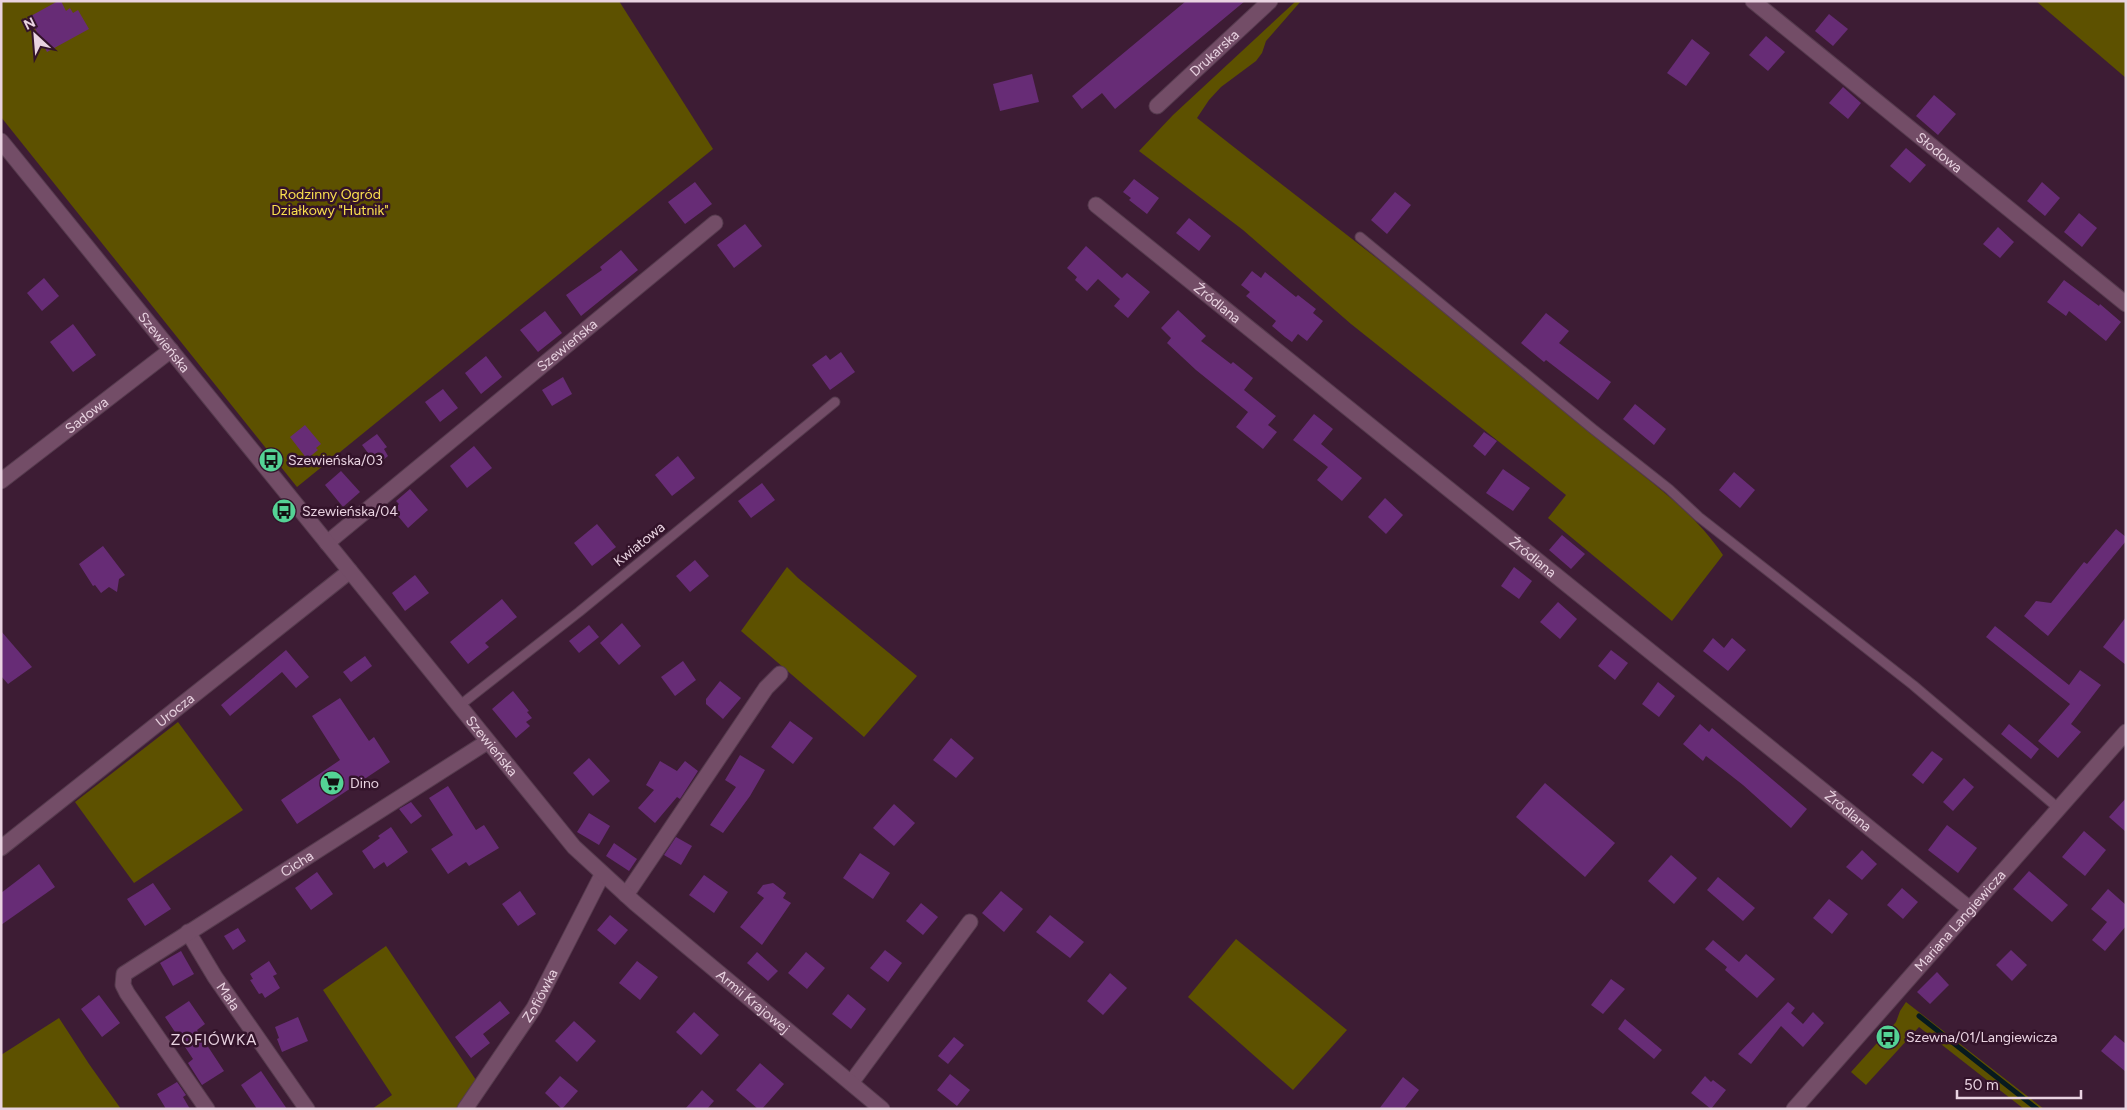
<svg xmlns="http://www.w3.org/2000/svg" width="2127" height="1110" font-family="Figtree,sans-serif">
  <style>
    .green { fill: #5d5100 }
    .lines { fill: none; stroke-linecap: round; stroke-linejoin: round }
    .stream { stroke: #071a1f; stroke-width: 5 }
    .building { fill: #672c76 }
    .lane-casing { stroke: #563b4e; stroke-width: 11 }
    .street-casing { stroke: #563b4e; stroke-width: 17 }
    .secondary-casing { stroke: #563b4e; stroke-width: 17 }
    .lane { stroke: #734d67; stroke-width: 9 }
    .street { stroke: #734d67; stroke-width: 15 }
    .secondary { stroke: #734d67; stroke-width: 15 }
    .labels { text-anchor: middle; stroke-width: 5; stroke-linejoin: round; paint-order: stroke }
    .street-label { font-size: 14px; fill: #e9d3e1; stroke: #33132a }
    .park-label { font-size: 14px; fill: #fbe14f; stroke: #33132a }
    .poi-label { font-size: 14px; fill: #e9d3e1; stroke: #33132a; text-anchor: start }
    .neighbourhood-label { font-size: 15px; letter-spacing: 1px; fill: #e9d3e1; stroke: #33132a }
  </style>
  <rect width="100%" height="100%" fill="#3d1c34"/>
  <g class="green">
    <path d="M1 1H619L713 149 297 487 1 117Z"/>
    <path d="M1296 1H1301L1266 41 1262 53 1256 61 1221 87 1209 100 1197 118C1331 224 1470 327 1599 439 1643 478 1689 505 1723 555L1672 621 1548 518 1566 495 1351 324 1243 230 1139 151 1173 115Z"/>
    <path d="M2036 1H2126V78Z"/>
    <path d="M787 567 798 578 917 676 864 737 741 631Z"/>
    <path d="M178 722 243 810 134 883 75 802Z"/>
    <path d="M1236 939 1347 1030 1293 1090 1188 997Z"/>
    <path d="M386 946 476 1080 456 1109H372L392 1095 323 990Z"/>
    <path d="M1906 1002 2044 1109H2024L1919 1027 1866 1085 1851 1072 1896 1022 1900 1011Z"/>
    <path d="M59 1018 89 1064 121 1109H1V1055Z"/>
  </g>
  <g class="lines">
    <path class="stream" d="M1919 1016 2037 1109"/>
  </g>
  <g class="building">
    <path d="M58 1H61L66 11 70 8 73 13 78 10 89 29 47 52 29 17Z"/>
    <path d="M1186 1H1245L1115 109 1102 93 1082 109 1072 96Z"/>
    <path d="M1829 14 1848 29 1833 46 1815 31Z"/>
    <path d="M1766 36 1785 52 1768 71 1749 55Z"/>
    <path d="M1692 39 1710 53 1686 86 1667 73Z"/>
    <path d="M1032 74 1039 102 1000 111 993 84Z"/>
    <path d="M1843 87 1861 103 1848 119 1829 103Z"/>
    <path d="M1934 95 1956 114 1938 135 1916 116Z"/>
    <path d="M1906 148 1926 165 1910 183 1890 166Z"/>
    <path d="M1134 179 1159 198 1147 214 1129 200 1131 198 1123 192Z"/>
    <path d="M695 182 712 204 685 224 668 202Z"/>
    <path d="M2042 182 2060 198 2045 216 2027 201Z"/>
    <path d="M1395 192 1411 205 1387 234 1371 220Z"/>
    <path d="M2079 213 2097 228 2082 247 2064 232Z"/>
    <path d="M1189 218 1211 236 1199 251 1176 233Z"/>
    <path d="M745 224 762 246 734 268 717 245Z"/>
    <path d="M1998 227 2014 242 2000 258 1983 244Z"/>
    <path d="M1086 246 1122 278 1127 273 1150 292 1128 318 1114 306 1120 299 1098 279 1087 291 1075 280 1077 277 1067 268Z"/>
    <path d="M621 250 638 270 581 316 566 295 602 270 600 267Z"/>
    <path d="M1252 271 1261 278 1265 272 1296 297 1298 295 1316 309 1313 313 1323 321 1307 341 1298 334 1292 342 1285 337 1272 326 1276 321 1246 296 1250 292 1241 285Z"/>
    <path d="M44 278 59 296 42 311 27 293Z"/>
    <path d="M2064 280 2099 306 2100 304 2121 322 2106 341 2069 311 2066 316 2047 302Z"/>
    <path d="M1178 310 1206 336 1201 341 1231 364 1233 362 1253 378 1244 390 1276 416 1268 425 1277 432 1263 449 1236 427 1248 412 1196 370 1167 343 1171 338 1161 328Z"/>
    <path d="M545 311 562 333 538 352 520 330Z"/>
    <path d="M1546 313 1569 331 1559 343 1611 382 1598 400 1546 360 1544 362 1521 343Z"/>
    <path d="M73 324 96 355 73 372 50 342Z"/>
    <path d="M841 352 855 372 830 390 812 365 826 355 830 360Z"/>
    <path d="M486 356 502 377 481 394 465 373Z"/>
    <path d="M563 377 572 394 552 406 542 390Z"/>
    <path d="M443 389 458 408 440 422 425 402Z"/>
    <path d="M1635 404 1666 429 1654 445 1623 419Z"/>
    <path d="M1314 414 1333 429 1321 444 1362 478 1342 501 1317 480 1328 467 1293 440Z"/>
    <path d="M305 425 321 444 316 448 318 450 307 459 290 437Z"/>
    <path d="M1484 432 1497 441 1485 456 1473 446Z"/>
    <path d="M377 434 387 447 384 449 388 456 377 465 362 445Z"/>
    <path d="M474 446 492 468 467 488 450 466Z"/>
    <path d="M678 456 695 478 672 496 655 475Z"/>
    <path d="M1503 469 1530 488 1513 511 1486 493Z"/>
    <path d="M341 471 360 492 343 507 325 485Z"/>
    <path d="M1734 472 1755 490 1740 508 1719 490Z"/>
    <path d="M762 483 775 500 751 518 738 501Z"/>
    <path d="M410 489 428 510 408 528 393 510 399 504 396 501Z"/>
    <path d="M1385 498 1403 515 1386 534 1368 517Z"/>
    <path d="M597 524 616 547 592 566 574 543Z"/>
    <path d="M2116 529 2126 537V541L2048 636 2024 616 2036 601 2051 603 2084 562 2087 564Z"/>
    <path d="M1562 535 1585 554 1571 569 1549 550Z"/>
    <path d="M103 546 125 575 119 579 117 592 109 587 101 593 95 585 93 586 79 564Z"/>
    <path d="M695 560 709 576 690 592 676 576Z"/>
    <path d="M1514 567 1532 581 1519 599 1501 586Z"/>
    <path d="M415 575 429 593 405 611 392 593Z"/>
    <path d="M502 599 517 617 485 643 489 647 468 664 450 642Z"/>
    <path d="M1558 602 1577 619 1560 639 1540 622Z"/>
    <path d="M2126 617V665L2103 647Z"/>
    <path d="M622 623 641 646 619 665 600 643Z"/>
    <path d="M589 625 599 637 579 653 569 641Z"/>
    <path d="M1995 626 2069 685 2080 670 2101 685 2071 724 2081 732 2058 758 2038 741 2070 704 1986 637Z"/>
    <path d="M1 631 32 667 8 684 1 676Z"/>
    <path d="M1713 638 1724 648 1732 638 1746 650 1728 671 1703 651Z"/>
    <path d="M286 650 309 677 296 688 282 672 230 716 221 705Z"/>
    <path d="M1611 650 1628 663 1615 680 1598 666Z"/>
    <path d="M365 656 372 666 351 682 343 672Z"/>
    <path d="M683 661 696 680 675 696 661 677Z"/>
    <path d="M720 681 741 698 723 719 706 704V699Z"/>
    <path d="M1658 682 1675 696 1659 717 1642 704Z"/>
    <path d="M513 691 529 711 527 712 532 718 526 722 530 726 516 738 492 709Z"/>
    <path d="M340 698 369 741 374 737 390 762 297 824 281 800 340 760 312 716Z"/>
    <path d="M790 721 813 738 793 764 771 747Z"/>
    <path d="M1700 724 1709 732 1712 728 1807 809 1791 828 1743 785 1706 756 1703 761 1683 744Z"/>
    <path d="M2009 724 2039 749 2031 759 2001 734Z"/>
    <path d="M951 738 974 758 956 778 933 760Z"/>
    <path d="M1932 751 1943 759 1923 784 1912 775Z"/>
    <path d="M740 755 765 770 750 796 723 833 710 825 736 787 725 780Z"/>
    <path d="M589 758 610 781 593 796 573 773Z"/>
    <path d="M660 761 677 771 685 761 698 771 680 799 677 797 655 823 638 808 654 790 646 785Z"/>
    <path d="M1964 778 1974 787 1953 811 1943 802Z"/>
    <path d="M1545 783 1615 843 1585 877 1516 817Z"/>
    <path d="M448 786 476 830 484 825 499 848 469 866 466 862 448 874 431 849 453 835 429 798Z"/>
    <path d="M2126 798V832L2109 817Z"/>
    <path d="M411 802 422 816 411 824 399 809Z"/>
    <path d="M894 804 915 823 894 846 873 828Z"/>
    <path d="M589 813 610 826 599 845 577 832Z"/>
    <path d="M1947 825 1977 848 1958 873 1928 850Z"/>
    <path d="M391 827 408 852 387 867 384 862 374 869 362 851 380 838 378 836Z"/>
    <path d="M2084 831 2106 850 2085 876 2062 857Z"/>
    <path d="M676 837 692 846 681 865 664 855Z"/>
    <path d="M614 843 637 859 629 871 606 856Z"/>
    <path d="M1862 850 1877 864 1862 880 1846 867Z"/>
    <path d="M860 853 890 873 873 899 843 878Z"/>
    <path d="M1671 855 1697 878 1674 904 1648 881Z"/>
    <path d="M39 864 55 887 1 925V893Z"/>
    <path d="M2029 871 2068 905 2052 922 2013 889Z"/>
    <path d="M317 872 333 894 311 910 295 888Z"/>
    <path d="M704 875 728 892 714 913 689 895Z"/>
    <path d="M1718 877 1755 908 1743 921 1707 890Z"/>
    <path d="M153 883 171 909 145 926 127 899Z"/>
    <path d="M773 883 786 893 783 898 791 903 762 945 740 927 764 898 757 893 763 885Z"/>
    <path d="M1902 888 1918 902 1903 919 1887 905Z"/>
    <path d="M2108 889 2126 905V926L2105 951 2092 940 2107 922 2091 909Z"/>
    <path d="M520 891 536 914 518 926 502 904Z"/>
    <path d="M1001 891 1023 909 1004 932 982 913Z"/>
    <path d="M1829 899 1848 914 1832 934 1813 918Z"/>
    <path d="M921 903 938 917 923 935 906 921Z"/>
    <path d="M610 915 628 930 615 945 597 930Z"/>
    <path d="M1050 915 1084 942 1070 958 1036 932Z"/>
    <path d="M238 928 246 941 233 950 224 936Z"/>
    <path d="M1713 940 1739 962 1746 954 1775 979 1757 998 1725 970 1727 967 1705 949Z"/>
    <path d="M885 950 902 963 888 982 870 968Z"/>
    <path d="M2011 950 2027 965 2012 981 1996 965Z"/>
    <path d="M181 951 194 974 173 986 160 963Z"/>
    <path d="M757 952 778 971 768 981 747 963Z"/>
    <path d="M806 952 825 968 807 989 788 973Z"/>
    <path d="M269 961 277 974 273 976 280 988 265 998 262 993 259 994 250 980 253 979 250 974Z"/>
    <path d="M637 961 658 977 640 1000 619 983Z"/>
    <path d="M1937 972 1949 985 1930 1004 1917 992Z"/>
    <path d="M1110 973 1127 988 1103 1015 1087 1001Z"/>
    <path d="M1611 979 1625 989 1603 1014 1591 1005Z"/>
    <path d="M848 994 866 1009 851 1029 832 1014Z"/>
    <path d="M99 995 120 1023 102 1037 81 1009Z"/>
    <path d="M189 1001 205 1024 197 1030 224 1071 202 1085 188 1063 193 1059 165 1017Z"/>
    <path d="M500 1001 510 1013 483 1034 490 1043 471 1058 455 1037Z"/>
    <path d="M1788 1002 1795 1008 1791 1013 1803 1024 1813 1012 1824 1023 1803 1047 1781 1026 1751 1064 1738 1054Z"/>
    <path d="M694 1012 719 1035 701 1055 676 1032Z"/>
    <path d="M298 1017 308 1041 282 1052 277 1039 279 1038 275 1027Z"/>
    <path d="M1625 1019 1662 1050 1654 1059 1618 1029Z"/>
    <path d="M574 1021 596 1041 577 1062 555 1041Z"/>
    <path d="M2115 1035 2126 1044V1072L2101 1051Z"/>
    <path d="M954 1037 964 1045 948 1064 938 1056Z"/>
    <path d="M760 1063 784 1084 762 1109H758L736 1090Z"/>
    <path d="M261 1071 287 1109H257L241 1085Z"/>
    <path d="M950 1074 970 1090 957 1106 937 1090Z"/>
    <path d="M560 1076 578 1091 562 1109 545 1093Z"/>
    <path d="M1705 1076 1711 1082 1713 1080 1726 1090 1711 1109 1691 1093Z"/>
    <path d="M1403 1077 1419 1090 1404 1109H1379Z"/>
    <path d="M177 1082 186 1095 183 1097 190 1109H166L157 1094Z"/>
    <path d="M702 1090 714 1101 707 1109H685Z"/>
  </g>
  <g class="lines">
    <defs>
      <g id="lane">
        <path d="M1360 237 1593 429 1669 489 1699 517 1913 685 2058 808"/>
        <path d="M459 706 579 612 835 402"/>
      </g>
      <g id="street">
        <path id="s1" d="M1753 1 2126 304"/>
        <path id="s2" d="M1157 106 1270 1"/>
        <path id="s3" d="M1096 205 1970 909"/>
        <path id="s4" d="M1 481 171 350"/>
        <path id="s5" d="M327 543 715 223"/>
        <path id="s6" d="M1 848 350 571"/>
        <path d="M626 895 766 688 780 674"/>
        <path id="s7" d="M188 932 215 977 307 1109"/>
        <path d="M851 1083 970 922"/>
        <path id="s8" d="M207 1109 127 993 123 985 124 974 487 742"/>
        <path id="s9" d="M465 1109 534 1008 602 875"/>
      </g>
      <g id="secondary">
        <path id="s10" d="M1 141 574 847 635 903 882 1109"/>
        <path id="s11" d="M1794 1109 2126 732"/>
      </g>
    </defs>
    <use href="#lane" class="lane-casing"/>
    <use href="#street" class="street-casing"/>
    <use href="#secondary" class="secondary-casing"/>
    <use href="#lane" class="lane"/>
    <use href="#street" class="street"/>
    <use href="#secondary" class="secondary"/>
  </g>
  <defs>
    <symbol id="bus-disc" viewBox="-11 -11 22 22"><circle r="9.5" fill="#54d395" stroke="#33132a"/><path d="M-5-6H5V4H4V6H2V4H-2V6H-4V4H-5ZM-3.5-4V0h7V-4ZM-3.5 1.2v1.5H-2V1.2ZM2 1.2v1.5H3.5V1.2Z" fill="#111"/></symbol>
    <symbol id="supermarket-disc" viewBox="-11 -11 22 22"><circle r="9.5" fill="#54d395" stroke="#33132a"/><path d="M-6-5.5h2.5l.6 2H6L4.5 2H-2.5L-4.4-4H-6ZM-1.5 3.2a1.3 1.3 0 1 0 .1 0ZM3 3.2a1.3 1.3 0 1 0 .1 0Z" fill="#111"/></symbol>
  </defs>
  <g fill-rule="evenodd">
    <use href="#bus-disc" x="257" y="446" width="28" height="28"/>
    <use href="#bus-disc" x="270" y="497" width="28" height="28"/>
    <use href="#supermarket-disc" x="318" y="769" width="28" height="28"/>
    <use href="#bus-disc" x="1874" y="1023" width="28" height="28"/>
  </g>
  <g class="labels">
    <g class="street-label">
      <text dy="5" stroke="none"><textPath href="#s2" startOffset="78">Drukarska</textPath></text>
      <text dy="5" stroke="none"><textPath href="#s1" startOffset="240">Słodowa</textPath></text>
      <text dy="5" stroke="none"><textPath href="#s3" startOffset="156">Źródlana</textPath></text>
      <text dy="5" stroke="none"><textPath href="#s10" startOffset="259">Szewieńska</textPath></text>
      <text dy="5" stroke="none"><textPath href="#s5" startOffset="311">Szewieńska</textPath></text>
      <text dy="5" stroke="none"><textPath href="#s4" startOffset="108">Sadowa</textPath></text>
      <text transform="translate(639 544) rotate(-39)" y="5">Kwiatowa</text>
      <text dy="5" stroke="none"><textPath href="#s3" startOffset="561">Źródlana</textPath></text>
      <text dy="5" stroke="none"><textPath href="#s6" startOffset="222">Urocza</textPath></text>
      <text dy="5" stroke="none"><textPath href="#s10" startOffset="779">Szewieńska</textPath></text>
      <text dy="5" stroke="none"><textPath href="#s3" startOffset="966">Źródlana</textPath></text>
      <text dy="5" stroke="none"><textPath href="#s8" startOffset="366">Cicha</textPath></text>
      <text dy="5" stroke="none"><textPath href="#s11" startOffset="251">Mariana Langiewicza</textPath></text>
      <text dy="5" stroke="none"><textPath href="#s9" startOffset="136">Zofiówka</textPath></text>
      <text dy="5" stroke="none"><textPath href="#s7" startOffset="76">Mała</textPath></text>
      <text dy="5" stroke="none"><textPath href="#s10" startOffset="1146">Armii Krajowej</textPath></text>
    </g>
    <g class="park-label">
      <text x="330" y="199">Rodzinny Ogród<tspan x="330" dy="16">Działkowy "Hutnik"</tspan></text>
    </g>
    <g class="poi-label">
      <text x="288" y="465">Szewieńska/03</text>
      <text x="302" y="516">Szewieńska/04</text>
      <text x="350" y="788">Dino</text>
      <text x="1906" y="1042">Szewna/01/Langiewicza</text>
    </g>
    <g class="neighbourhood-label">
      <text x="214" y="1045">ZOFIÓWKA</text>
    </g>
  </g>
  <rect width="2127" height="1110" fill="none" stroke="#e9d3e1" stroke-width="5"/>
  <g transform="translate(35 35) rotate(334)" stroke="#33132a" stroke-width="4" paint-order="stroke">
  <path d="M0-4L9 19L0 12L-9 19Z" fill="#e9d3e1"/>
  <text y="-8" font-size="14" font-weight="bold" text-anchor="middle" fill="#e9d3e1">N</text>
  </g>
  <path d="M1957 1090v8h124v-8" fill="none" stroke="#e9d3e1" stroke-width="2.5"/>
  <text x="1964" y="1090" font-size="15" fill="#e9d3e1" stroke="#33132a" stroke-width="4" paint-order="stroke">50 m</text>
</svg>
